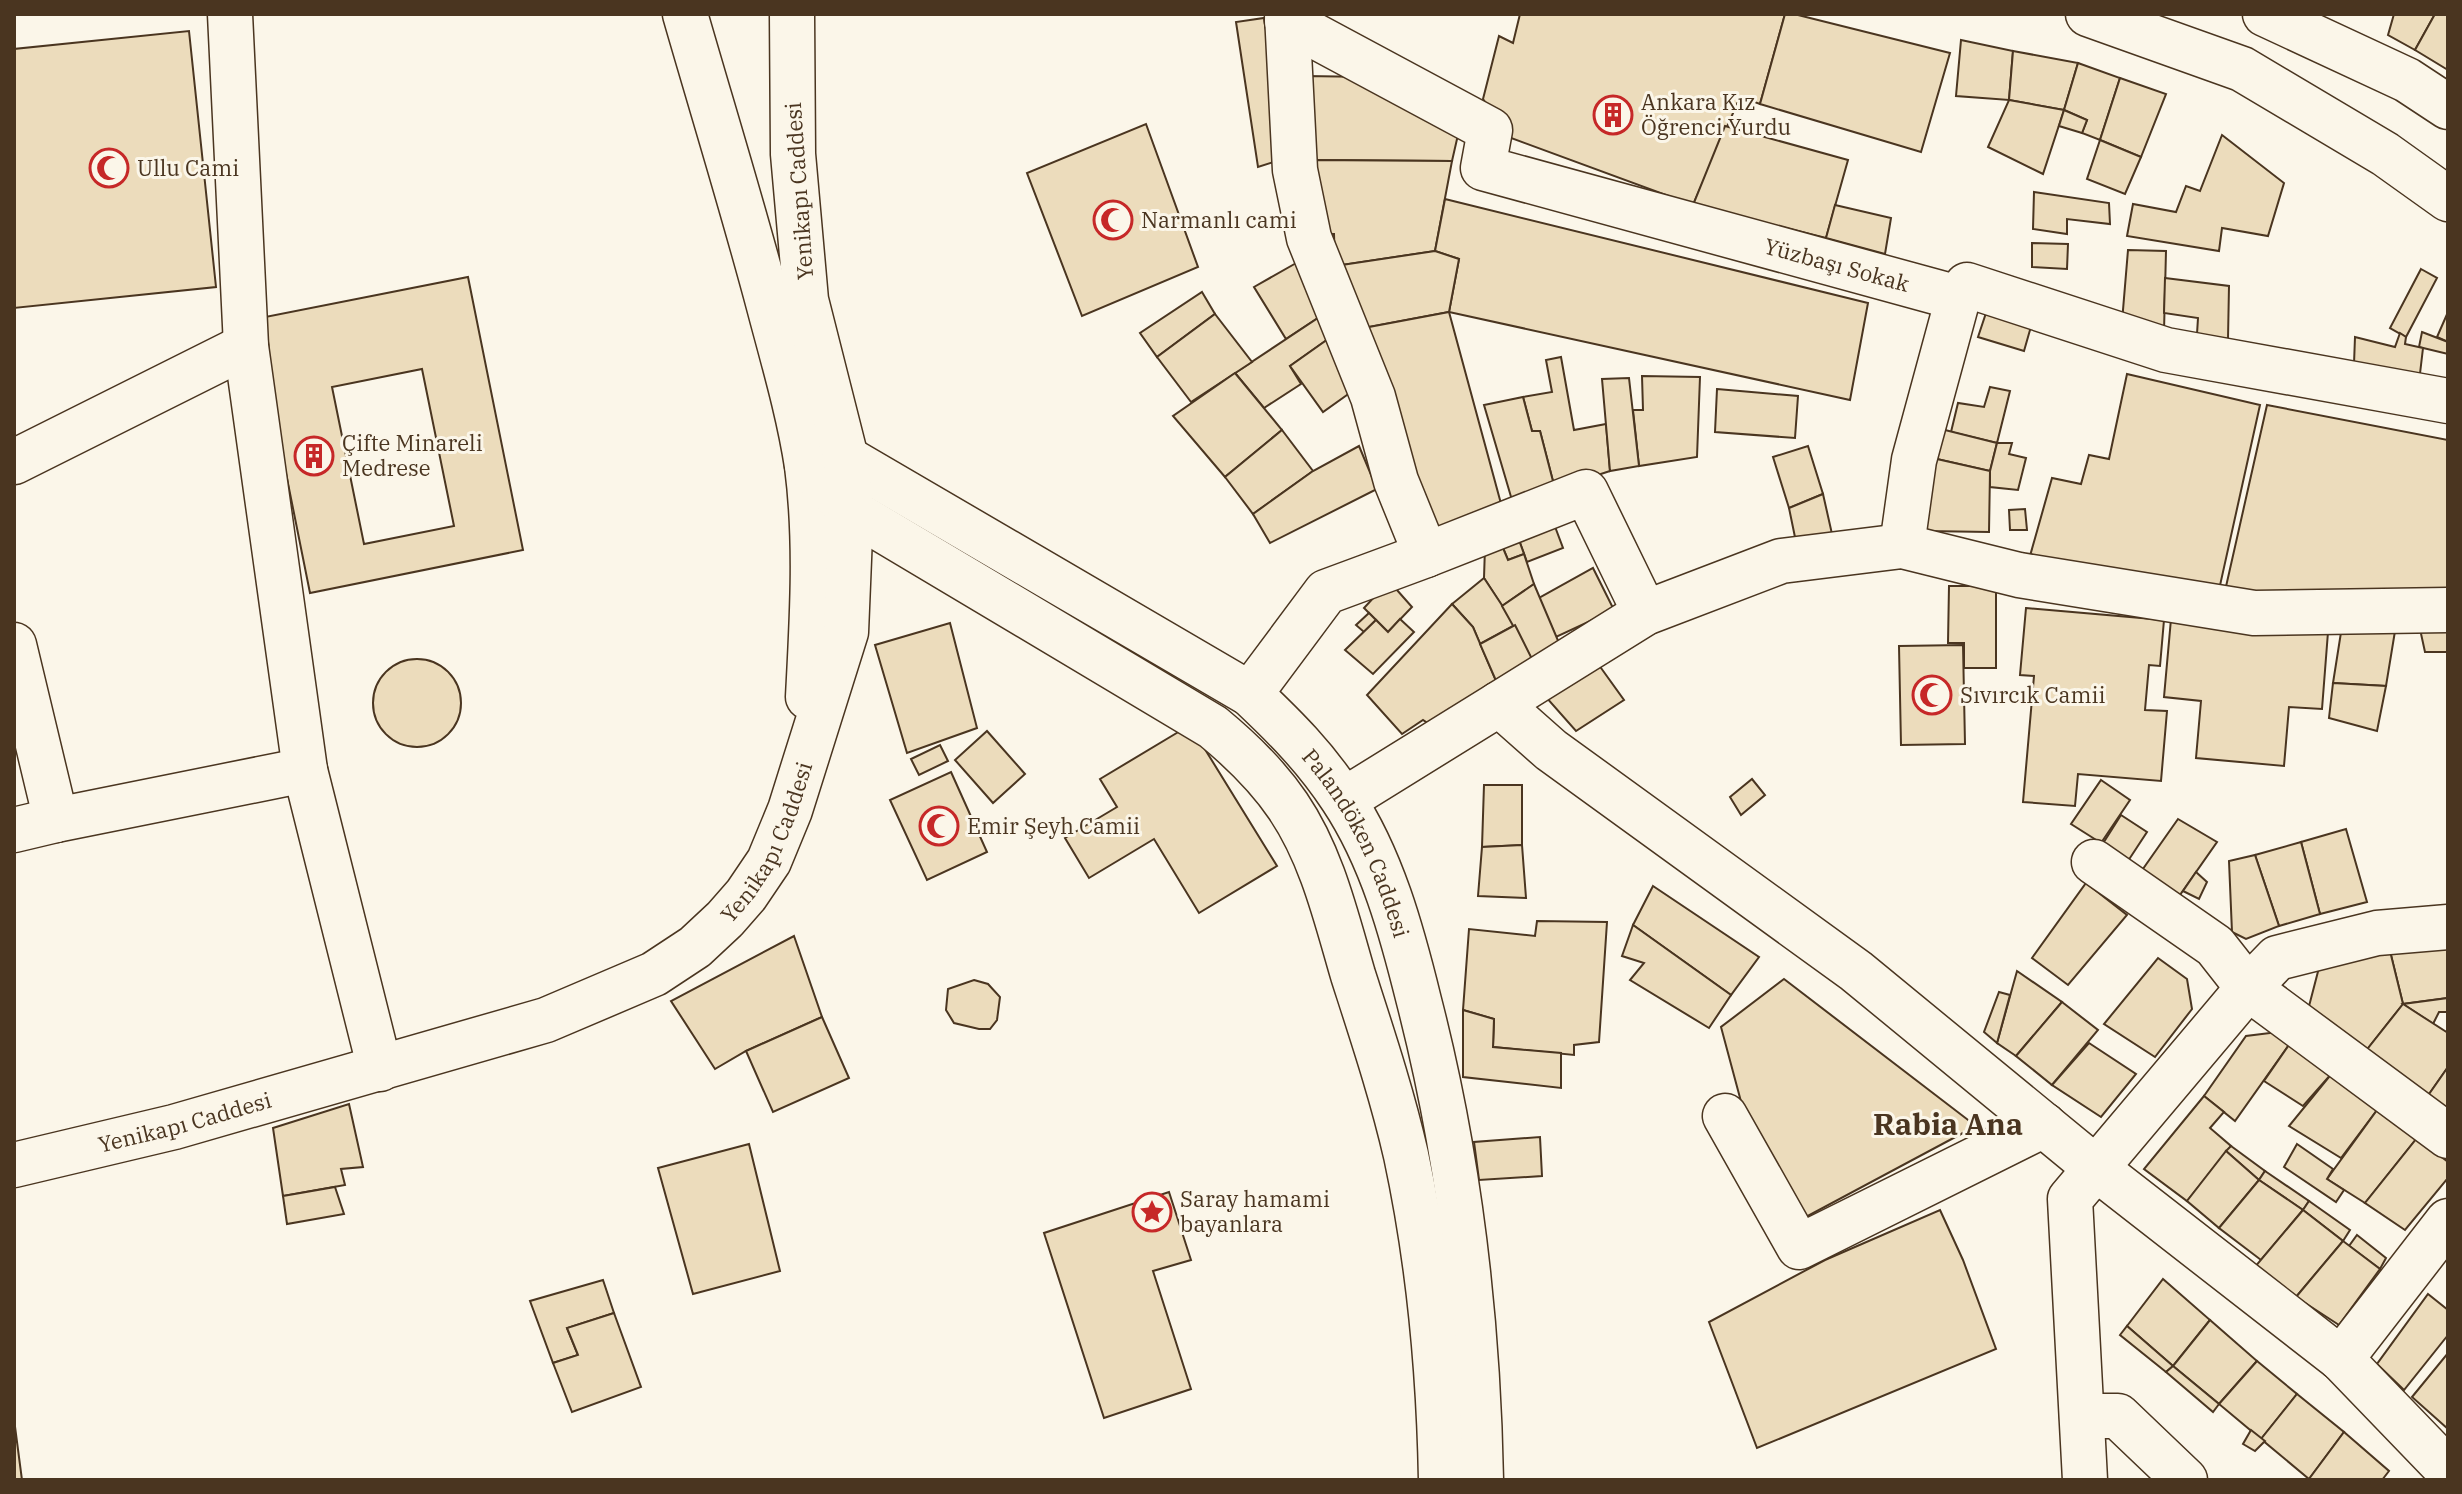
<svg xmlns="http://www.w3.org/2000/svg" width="2462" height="1494" font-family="'IBM Plex Serif',serif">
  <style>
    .building { fill: #ecdcbc; stroke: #4a3520; stroke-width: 2; fill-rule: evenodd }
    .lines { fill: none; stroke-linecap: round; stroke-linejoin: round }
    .minor-casing { stroke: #4a3520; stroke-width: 47 }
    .major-casing { stroke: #4a3520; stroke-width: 47 }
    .minor { stroke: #fbf6e9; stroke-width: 44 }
    .major { stroke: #fbf6e9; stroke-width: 44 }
    .labels { text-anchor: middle; stroke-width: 6; stroke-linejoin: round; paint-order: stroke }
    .poi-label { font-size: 22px; fill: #4a3520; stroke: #fbf6e9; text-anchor: start }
    .street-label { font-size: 22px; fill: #4a3520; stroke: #fbf6e9 }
    .district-label { font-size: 30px; font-weight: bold; fill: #4a3520; stroke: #fbf6e9 }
  </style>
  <rect width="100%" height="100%" fill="#fbf6e9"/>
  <g class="building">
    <path d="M1520 14H1785L1760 104 1740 97 1693 205 1511 138 1483 99 1499 36 1513 43Z"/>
    <path d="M1785 14H1794L1950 53 1921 152 1760 104Z"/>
    <path d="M2394 14H2435L2415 50 2388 35Z"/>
    <path d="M2435 14H2448V70L2415 50Z"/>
    <path d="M1264 18 1286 158 1258 167 1236 22Z"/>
    <path d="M189 31 216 287 14 308V49Z"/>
    <path d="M1961 40 2013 51 2009 100 1956 96Z"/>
    <path d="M2013 51 2078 63 2064 110 2009 100Z"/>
    <path d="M2078 63 2120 78 2100 140 2082 133 2087 120 2064 110Z"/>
    <path d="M1306 76 1369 77 1460 126 1452 161 1309 160Z"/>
    <path d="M2120 78 2166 94 2141 157 2100 140Z"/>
    <path d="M2009 100 2064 110 2043 174 1988 147Z"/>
    <path d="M2064 110 2087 120 2082 133 2059 126Z"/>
    <path d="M1146 124 1198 267 1082 316 1027 173Z"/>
    <path d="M1725 126 1848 160 1826 238 1693 205Z"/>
    <path d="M2222 135 2284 183 2268 236 2222 228 2219 251 2127 236 2133 204 2176 212 2186 186 2200 191Z"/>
    <path d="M2100 140 2141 157 2125 194 2087 179Z"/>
    <path d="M1309 160 1452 161 1435 251 1335 266 1334 234H1325Z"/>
    <path d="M2034 192 2109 203 2110 224 2067 219V234L2033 229Z"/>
    <path d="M1445 199 1868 303 1850 400 1449 312 1459 259 1435 251Z"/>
    <path d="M1835 205 1891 218 1885 254 1826 238Z"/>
    <path d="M2032 243 2068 244 2067 269 2032 267Z"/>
    <path d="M2128 250 2166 251 2164 331 2122 322Z"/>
    <path d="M1435 251 1459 259 1449 312 1353 330 1335 266Z"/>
    <path d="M1298 262 1327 312 1286 339 1254 287Z"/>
    <path d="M2421 269 2437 278 2406 337 2390 328Z"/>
    <path d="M468 277 523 550 310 593 255 319ZM422 369 454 526 364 544 332 387Z"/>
    <path d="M2165 278 2229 286 2228 339 2197 334 2198 318 2164 313Z"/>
    <path d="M1202 292 1215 314 1157 357 1140 333Z"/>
    <path d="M1987 310 2032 323 2024 351 1978 337Z"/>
    <path d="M1327 312 1338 332 1290 366 1301 384 1264 408 1235 373Z"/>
    <path d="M1449 312 1503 511 1431 540 1353 330Z"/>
    <path d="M2448 312V342L2437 337Z"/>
    <path d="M1215 314 1252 362 1191 402 1157 357Z"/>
    <path d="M1338 332 1361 385 1323 412 1290 366Z"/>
    <path d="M2422 332 2448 342V354L2419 347Z"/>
    <path d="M2400 333 2406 337 2405 344 2423 348 2419 382 2354 364 2355 337 2395 347Z"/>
    <path d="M1561 357 1574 430 1606 424 1610 471 1555 489 1540 431H1532L1523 397 1552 392 1546 360Z"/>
    <path d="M1235 373 1282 430 1225 477 1173 416Z"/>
    <path d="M2127 374 2260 405 2219 590 2028 563 2052 478 2081 484 2089 455 2109 459Z"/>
    <path d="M1642 376 1700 377 1697 457 1639 466 1633 410H1643Z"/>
    <path d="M1629 378 1639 466 1610 471 1602 379Z"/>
    <path d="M1990 387 2010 391 1997 443 1951 432 1958 403 1984 407Z"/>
    <path d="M1717 389 1798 396 1795 438 1715 432Z"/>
    <path d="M1523 397 1532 431H1540L1555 489 1514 507 1484 405Z"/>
    <path d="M2267 405 2448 440V595L2225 591Z"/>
    <path d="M1937 428 1997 443 1990 471 1928 457Z"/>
    <path d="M1282 430 1313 471 1253 514 1225 477Z"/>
    <path d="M1997 443H2012L2009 454 2026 458 2018 490 1990 487V471Z"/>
    <path d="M1359 446 1377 489 1270 543 1253 514 1313 471Z"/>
    <path d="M1808 446 1823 494 1789 508 1773 457Z"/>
    <path d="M1928 457 1990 471 1989 532 1926 531Z"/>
    <path d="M1823 494 1832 534 1796 542 1789 508Z"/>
    <path d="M2025 509 2027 530H2010L2009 510Z"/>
    <path d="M1551 516 1563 548 1527 562 1515 529Z"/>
    <path d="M1515 529 1524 554 1508 560 1498 536Z"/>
    <path d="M1498 536 1508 560 1524 554 1534 584 1502 606 1484 578 1485 547Z"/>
    <path d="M1593 568 1614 610 1556 637 1539 598Z"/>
    <path d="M1484 578 1515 625 1480 644 1473 627 1452 604Z"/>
    <path d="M1389 581 1412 607 1388 632 1364 608Z"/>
    <path d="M1534 584 1562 650 1534 663 1502 606Z"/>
    <path d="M1949 586H1996V668H1964V643H1948Z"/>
    <path d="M1452 604 1473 627 1497 683 1454 711 1449 709 1432 726 1423 720 1402 734 1367 695Z"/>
    <path d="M2026 608 2164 620 2160 666 2149 665 2145 710 2167 711 2161 781 2078 774 2075 806 2023 802 2034 676 2020 675Z"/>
    <path d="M1369 613 1376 620 1364 632 1356 625Z"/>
    <path d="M1400 619 1414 632 1373 674 1345 650 1376 620 1388 632Z"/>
    <path d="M2171 619 2328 632 2322 709 2289 707 2284 766 2196 758 2201 701 2164 697Z"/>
    <path d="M2448 619V652H2425L2418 620Z"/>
    <path d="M950 623 977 728 907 753 875 645Z"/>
    <path d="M1515 625 1534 663 1497 683 1480 644Z"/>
    <path d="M2396 625 2386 686 2333 683 2342 626Z"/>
    <path d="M1963 645 1965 744 1901 745 1899 646Z"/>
    <circle cx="417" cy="703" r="44"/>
    <path d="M1596 661 1624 700 1576 731 1545 696Z"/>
    <path d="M2333 683 2386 686 2377 731 2329 718Z"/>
    <path d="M1190 725 1277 866 1199 913 1154 839 1089 878 1065 838 1117 807 1100 779Z"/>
    <path d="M987 731 1025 774 993 803 955 760Z"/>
    <path d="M940 745 948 761 919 775 911 759Z"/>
    <path d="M951 772 987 852 927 880 890 800Z"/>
    <path d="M1752 779 1765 795 1741 815 1730 797Z"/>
    <path d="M2101 780 2130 800 2101 843 2071 824Z"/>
    <path d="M1484 785H1522V845L1482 847Z"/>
    <path d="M2121 815 2147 832 2128 861 2102 845Z"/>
    <path d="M2178 819 2217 842 2175 902 2138 876Z"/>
    <path d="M2346 829 2367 902 2320 914 2301 842Z"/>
    <path d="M2301 842 2320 914 2279 926 2255 855Z"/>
    <path d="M1522 845 1526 898 1478 896 1482 847Z"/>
    <path d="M2255 855 2279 926 2246 939 2232 932 2229 861Z"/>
    <path d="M2196 872 2207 882 2199 899 2183 891Z"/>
    <path d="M2086 883 2127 915 2068 985 2032 958Z"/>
    <path d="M1653 886 1759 957 1731 995 1633 925Z"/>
    <path d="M1537 921 1607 922 1599 1042 1574 1045V1055L1493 1047 1494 1019 1463 1010 1469 929 1535 936Z"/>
    <path d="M1633 925 1731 995 1709 1028 1630 980 1644 963 1622 956Z"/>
    <path d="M794 936 822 1017 746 1051 715 1069 671 1001Z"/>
    <path d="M2448 941V998L2403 1004 2390 951Z"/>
    <path d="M2390 951 2403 1004 2365 1052 2308 1010 2321 960Z"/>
    <path d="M2158 958 2187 979 2192 1009 2155 1057 2104 1024Z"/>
    <path d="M2017 971 2062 1002 2016 1056 1997 1043Z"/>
    <path d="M1784 979 1976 1126 1804 1218 1754 1150 1721 1027Z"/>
    <path d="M974 980 988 984 1000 997 997 1020 990 1029H979L954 1023 946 1010 948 989Z"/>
    <path d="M1999 992 2010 995 1997 1043 1984 1032Z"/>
    <path d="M2448 998V1012H2439L2433 1024 2403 1004Z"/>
    <path d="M2062 1002 2098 1030 2052 1085 2016 1056Z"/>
    <path d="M2403 1004 2448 1033V1067L2427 1097 2365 1052Z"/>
    <path d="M1463 1010 1494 1019 1493 1047 1561 1053V1088L1463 1077Z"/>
    <path d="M822 1017 849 1078 773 1112 746 1051Z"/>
    <path d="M2278 1032 2291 1042 2235 1121 2204 1096 2246 1036Z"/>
    <path d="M2291 1042 2333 1072 2303 1106 2264 1081Z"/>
    <path d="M2089 1043 2136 1074 2101 1117 2052 1085Z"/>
    <path d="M2448 1067V1113L2427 1097Z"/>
    <path d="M2333 1072 2380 1106 2341 1158 2289 1126Z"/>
    <path d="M2204 1096 2224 1112 2210 1128 2231 1146 2187 1201 2144 1169Z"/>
    <path d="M349 1104 363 1167 341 1169 345 1185 283 1196 273 1128Z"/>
    <path d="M2380 1106 2417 1138 2365 1203 2327 1179Z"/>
    <path d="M1540 1137 1542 1176 1479 1180 1474 1142Z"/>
    <path d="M2417 1138 2448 1162V1178L2405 1230 2365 1203Z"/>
    <path d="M749 1144 780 1271 693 1294 658 1168Z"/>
    <path d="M2297 1144 2333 1169 2327 1179 2344 1190 2336 1202 2284 1167Z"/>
    <path d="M2231 1146 2265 1171 2259 1180 2226 1151Z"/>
    <path d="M2226 1151 2259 1180 2219 1228 2187 1201Z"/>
    <path d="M2265 1171 2309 1201 2303 1210 2259 1180Z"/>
    <path d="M2259 1180 2303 1210 2261 1260 2219 1228Z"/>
    <path d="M335 1187 344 1214 287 1224 283 1196Z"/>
    <path d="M1169 1192 1191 1260 1153 1271 1191 1389 1104 1418 1044 1233Z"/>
    <path d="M2309 1201 2350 1230 2343 1241 2303 1210Z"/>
    <path d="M1940 1210 1963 1260 1996 1349 1757 1448 1709 1322 1825 1260Z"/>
    <path d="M2303 1210 2343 1241 2296 1297 2254 1268Z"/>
    <path d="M2357 1235 2386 1258 2380 1269 2349 1246Z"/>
    <path d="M2343 1241 2380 1269 2339 1325 2296 1297Z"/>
    <path d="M2163 1279 2210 1320 2173 1366 2127 1326Z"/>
    <path d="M603 1280 614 1313 567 1328 578 1355 553 1363 530 1301Z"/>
    <path d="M2428 1294 2448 1310V1335L2404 1390 2377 1364Z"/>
    <path d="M614 1313 641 1387 572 1412 553 1363 578 1355 567 1328Z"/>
    <path d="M2210 1320 2257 1361 2219 1404 2173 1366Z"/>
    <path d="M2127 1326 2173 1366 2166 1372 2120 1335Z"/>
    <path d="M2448 1353V1429L2412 1397Z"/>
    <path d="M2257 1361 2297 1394 2261 1439 2219 1404Z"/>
    <path d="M2173 1366 2219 1404 2213 1412 2166 1372Z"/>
    <path d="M2297 1394 2344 1432 2309 1479 2261 1439Z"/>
    <path d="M14 1419 22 1480H14Z"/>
    <path d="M2251 1430 2265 1441 2255 1451 2243 1444Z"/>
    <path d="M2344 1432 2389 1471 2382 1480 2309 1479Z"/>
  </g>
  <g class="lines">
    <defs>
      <g id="minor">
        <path d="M230 14 246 346 305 770 380 1069"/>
        <path d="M685 14C713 111 743 208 769 306 783 359 799 413 807 466 817 543 812 620 808 697"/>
        <path id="s1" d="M1287 21 1490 130 1483 168 1958 298 1967 285 2166 350 2448 401"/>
        <path id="s2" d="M846 458 1250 694C1286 728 1315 757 1342 798 1382 858 1402 932 1419 1001 1460 1160 1478 1316 1481 1480"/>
        <path d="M14 462 246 346"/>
        <path d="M807 465 851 511 1213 727C1242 751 1267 775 1288 806 1322 856 1336 917 1353 975 1372 1034 1392 1094 1406 1155 1429 1262 1439 1371 1441 1480"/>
        <path d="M1902 546 1914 460 1958 298"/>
        <path d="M1426 555 1586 492 1645 613"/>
        <path d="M14 645 56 820"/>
        <path d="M1250 694 1326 592 1426 555 1396 481 1373 397 1309 238 1295 170 1287 14"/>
        <path d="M1499 704 1645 613 1781 561 1902 546 2019 575 2254 613 2448 610"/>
        <path d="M1344 800 1499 704 1551 750 1856 971 2097 1169 2341 1359 2448 1470"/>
        <path d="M14 830 56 820 305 770"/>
        <path d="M2094 862 2215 946 2248 988 2277 958 2377 933 2448 927"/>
        <path d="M1725 1116 1799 1247 2044 1125"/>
        <path id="s3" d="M14 1165 174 1127 546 1020 654 974 695 947 725 919 746 895 769 861 790 810 846 632 851 511 846 458 806 300 793 154 792 14"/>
        <path d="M2341 1359 2448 1221"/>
        <path d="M2082 1416H2118L2185 1480"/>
        <path d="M2085 1480 2070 1199 2248 988 2448 1136"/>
      </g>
      <g id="major">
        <path d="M2088 14 2242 69 2385 154 2448 199"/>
        <path d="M2265 14 2407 80 2448 107"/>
      </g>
    </defs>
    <use href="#minor" class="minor-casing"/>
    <use href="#major" class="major-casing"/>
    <use href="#minor" class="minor"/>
    <use href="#major" class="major"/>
  </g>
  <defs>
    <symbol id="building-ring" viewBox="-11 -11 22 22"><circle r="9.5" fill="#fbf6e9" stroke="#c62828" stroke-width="1.5"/><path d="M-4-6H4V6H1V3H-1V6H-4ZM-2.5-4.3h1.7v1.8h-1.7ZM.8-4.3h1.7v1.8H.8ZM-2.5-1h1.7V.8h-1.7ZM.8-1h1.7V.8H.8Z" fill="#c62828"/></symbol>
    <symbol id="mosque-ring" viewBox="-11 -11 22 22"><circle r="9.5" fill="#fbf6e9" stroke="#c62828" stroke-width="1.5"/><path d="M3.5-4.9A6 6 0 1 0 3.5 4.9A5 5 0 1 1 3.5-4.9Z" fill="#c62828"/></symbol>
    <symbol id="sight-ring" viewBox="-11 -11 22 22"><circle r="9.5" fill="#fbf6e9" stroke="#c62828" stroke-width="1.5"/><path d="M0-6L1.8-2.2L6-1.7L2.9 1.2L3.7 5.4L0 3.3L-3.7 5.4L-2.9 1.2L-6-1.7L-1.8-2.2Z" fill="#c62828"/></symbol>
  </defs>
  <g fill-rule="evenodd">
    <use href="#building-ring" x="1591" y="93" width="44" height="44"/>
    <use href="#mosque-ring" x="87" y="146" width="44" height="44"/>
    <use href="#mosque-ring" x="1091" y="198" width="44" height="44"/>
    <use href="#building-ring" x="292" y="434" width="44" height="44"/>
    <use href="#mosque-ring" x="1910" y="673" width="44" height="44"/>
    <use href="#mosque-ring" x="917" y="804" width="44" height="44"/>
    <use href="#sight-ring" x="1130" y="1190" width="44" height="44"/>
  </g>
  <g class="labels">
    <g class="poi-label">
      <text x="1641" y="110">Ankara Kız<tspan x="1641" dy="25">Öğrenci Yurdu</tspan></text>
      <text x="137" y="176">Ullu Cami</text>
      <text x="1141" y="228">Narmanlı cami</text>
      <text x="342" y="451">Çifte Minareli<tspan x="342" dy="25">Medrese</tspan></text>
      <text x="1960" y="703">Sıvırcık Camii</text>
      <text x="967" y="834">Emir Şeyh Camii</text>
      <text x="1180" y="1207">Saray hamami<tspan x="1180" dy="25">bayanlara</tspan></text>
    </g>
    <g class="street-label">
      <text transform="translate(799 191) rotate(-94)" y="8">Yenikapı Caddesi</text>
      <text dy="8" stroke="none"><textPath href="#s1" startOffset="636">Yüzbaşı Sokak</textPath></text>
      <text dy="8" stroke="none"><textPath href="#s3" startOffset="848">Yenikapı Caddesi</textPath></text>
      <text dy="8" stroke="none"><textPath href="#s2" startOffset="654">Palandöken Caddesi</textPath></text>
      <text dy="8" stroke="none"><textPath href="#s3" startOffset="176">Yenikapı Caddesi</textPath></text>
    </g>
    <g class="district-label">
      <text x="1948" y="1135">Rabia Ana</text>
    </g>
  </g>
  <rect width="2462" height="1494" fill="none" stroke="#4a3520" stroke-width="32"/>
</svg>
